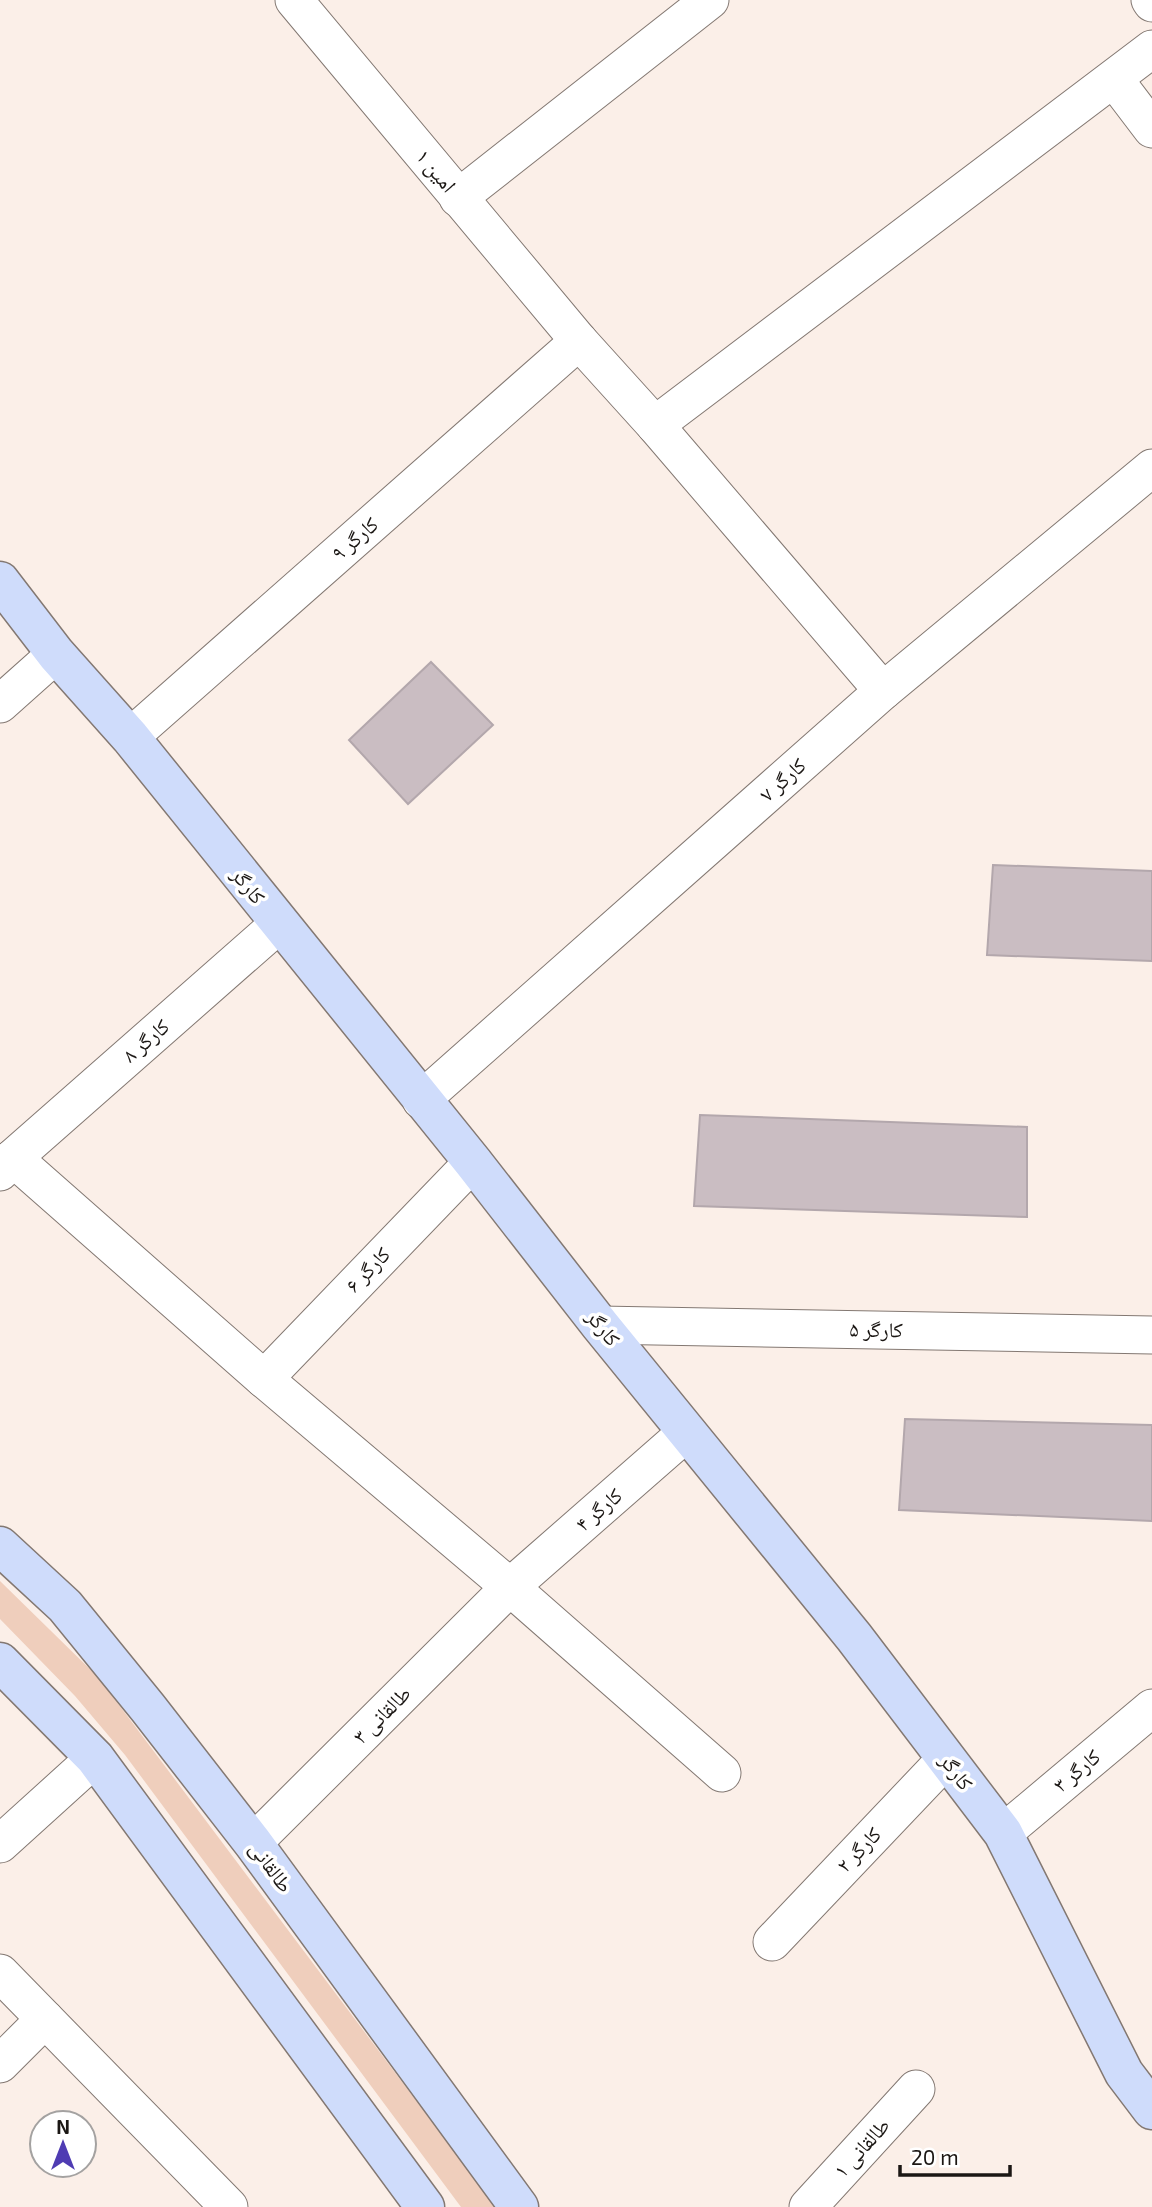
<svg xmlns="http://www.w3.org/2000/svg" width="1152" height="2207" font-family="'Exo 2','Noto Naskh Arabic',sans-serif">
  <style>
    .green { fill: #efcebc }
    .building { fill: #cabdc2; stroke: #b3a7ac; stroke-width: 2 }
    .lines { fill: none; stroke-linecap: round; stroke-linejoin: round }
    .minor-casing { stroke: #837872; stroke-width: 39 }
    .secondary-casing { stroke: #837872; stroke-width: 41 }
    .minor { stroke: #fff; stroke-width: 37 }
    .secondary { stroke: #cfdcfb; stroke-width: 38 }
    .labels { text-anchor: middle; stroke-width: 7; stroke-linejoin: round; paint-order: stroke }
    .street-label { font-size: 21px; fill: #1b1714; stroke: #fff }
  </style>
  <rect width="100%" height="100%" fill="#fbefe8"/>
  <path class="green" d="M0 1581 98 1677 496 2207H461L125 1755 75 1696 0 1619Z"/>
  <g class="building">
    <path d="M431 662 493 725 408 804 349 740Z"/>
    <path d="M993 865 1152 871V961L987 955Z"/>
    <path d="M700 1115 1027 1127V1217L694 1206Z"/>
    <path d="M905 1419 1152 1425V1521L899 1510Z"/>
  </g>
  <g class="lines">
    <defs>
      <g id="minor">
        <path d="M294 0 579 341 655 425 883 691"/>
        <path d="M1150 0 1152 3"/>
        <path d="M1114 79 1152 129"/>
        <path d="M458 198 710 0"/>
        <path d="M655 425 1152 49"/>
        <path d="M0 704 56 654"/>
        <path d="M130 737 579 341"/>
        <path d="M421 1100 883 691 1152 468"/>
        <path d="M13 1158 264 1379 510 1587 722 1773"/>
        <path d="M0 1172 13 1158 279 924"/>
        <path d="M600 1325 1152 1335"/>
        <path d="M264 1379 473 1162"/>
        <path d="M1003 1833 1152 1708"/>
        <path d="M253 1843 510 1587 687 1432"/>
        <path d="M0 1844 95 1758"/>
        <path d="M772 1942 946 1759"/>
        <path d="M0 1973 229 2207"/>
        <path d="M0 2064 45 2019"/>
        <path d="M808 2207 916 2089"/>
      </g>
      <g id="secondary">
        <path d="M0 581 56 654 130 737 473 1162 600 1325 854 1637 1003 1833 1124 2073 1152 2110"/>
        <path d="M0 1546 65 1606 148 1708 253 1843 519 2207"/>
        <path d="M0 1662 95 1758 425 2207"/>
      </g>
    </defs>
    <use href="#minor" class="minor-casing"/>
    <use href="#secondary" class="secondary-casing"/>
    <use href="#minor" class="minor"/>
    <use href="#secondary" class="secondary"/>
  </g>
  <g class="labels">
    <g class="street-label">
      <text transform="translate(436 171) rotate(50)" y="7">امین ۱</text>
      <text transform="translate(355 539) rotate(-41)" y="7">کارگر ۹</text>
      <text transform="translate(783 780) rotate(-42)" y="7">کارگر ۷</text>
      <text transform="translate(248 886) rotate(51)" y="7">کارگر</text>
      <text transform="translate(146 1041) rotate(-41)" y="7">کارگر ۸</text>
      <text transform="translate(368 1270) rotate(-46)" y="7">کارگر ۶</text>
      <text transform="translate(603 1328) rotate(51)" y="7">کارگر</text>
      <text transform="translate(876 1330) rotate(1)" y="7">کارگر ۵</text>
      <text transform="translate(599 1510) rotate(-41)" y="7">کارگر ۴</text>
      <text transform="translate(382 1715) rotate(-45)" y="7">طالقانی ۳</text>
      <text transform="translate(1077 1771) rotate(-40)" y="7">کارگر ۳</text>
      <text transform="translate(956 1772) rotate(53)" y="7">کارگر</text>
      <text transform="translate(859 1850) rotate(-46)" y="7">کارگر ۲</text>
      <text transform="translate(271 1867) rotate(54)" y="7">طالقانی</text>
      <text transform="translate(862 2148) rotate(-48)" y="7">طالقانی ۱</text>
    </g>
  </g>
  <g transform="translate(63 2144)"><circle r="33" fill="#ffffff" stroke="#a4a2a1" stroke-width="2"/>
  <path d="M0-5L12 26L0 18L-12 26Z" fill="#4f3cb3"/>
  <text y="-10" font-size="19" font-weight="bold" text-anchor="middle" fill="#1b1714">N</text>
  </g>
  <path d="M900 2165v10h110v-10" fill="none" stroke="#1b1714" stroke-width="3.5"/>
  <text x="911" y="2165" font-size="21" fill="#1b1714" stroke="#ffffff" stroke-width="5" paint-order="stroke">20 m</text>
</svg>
